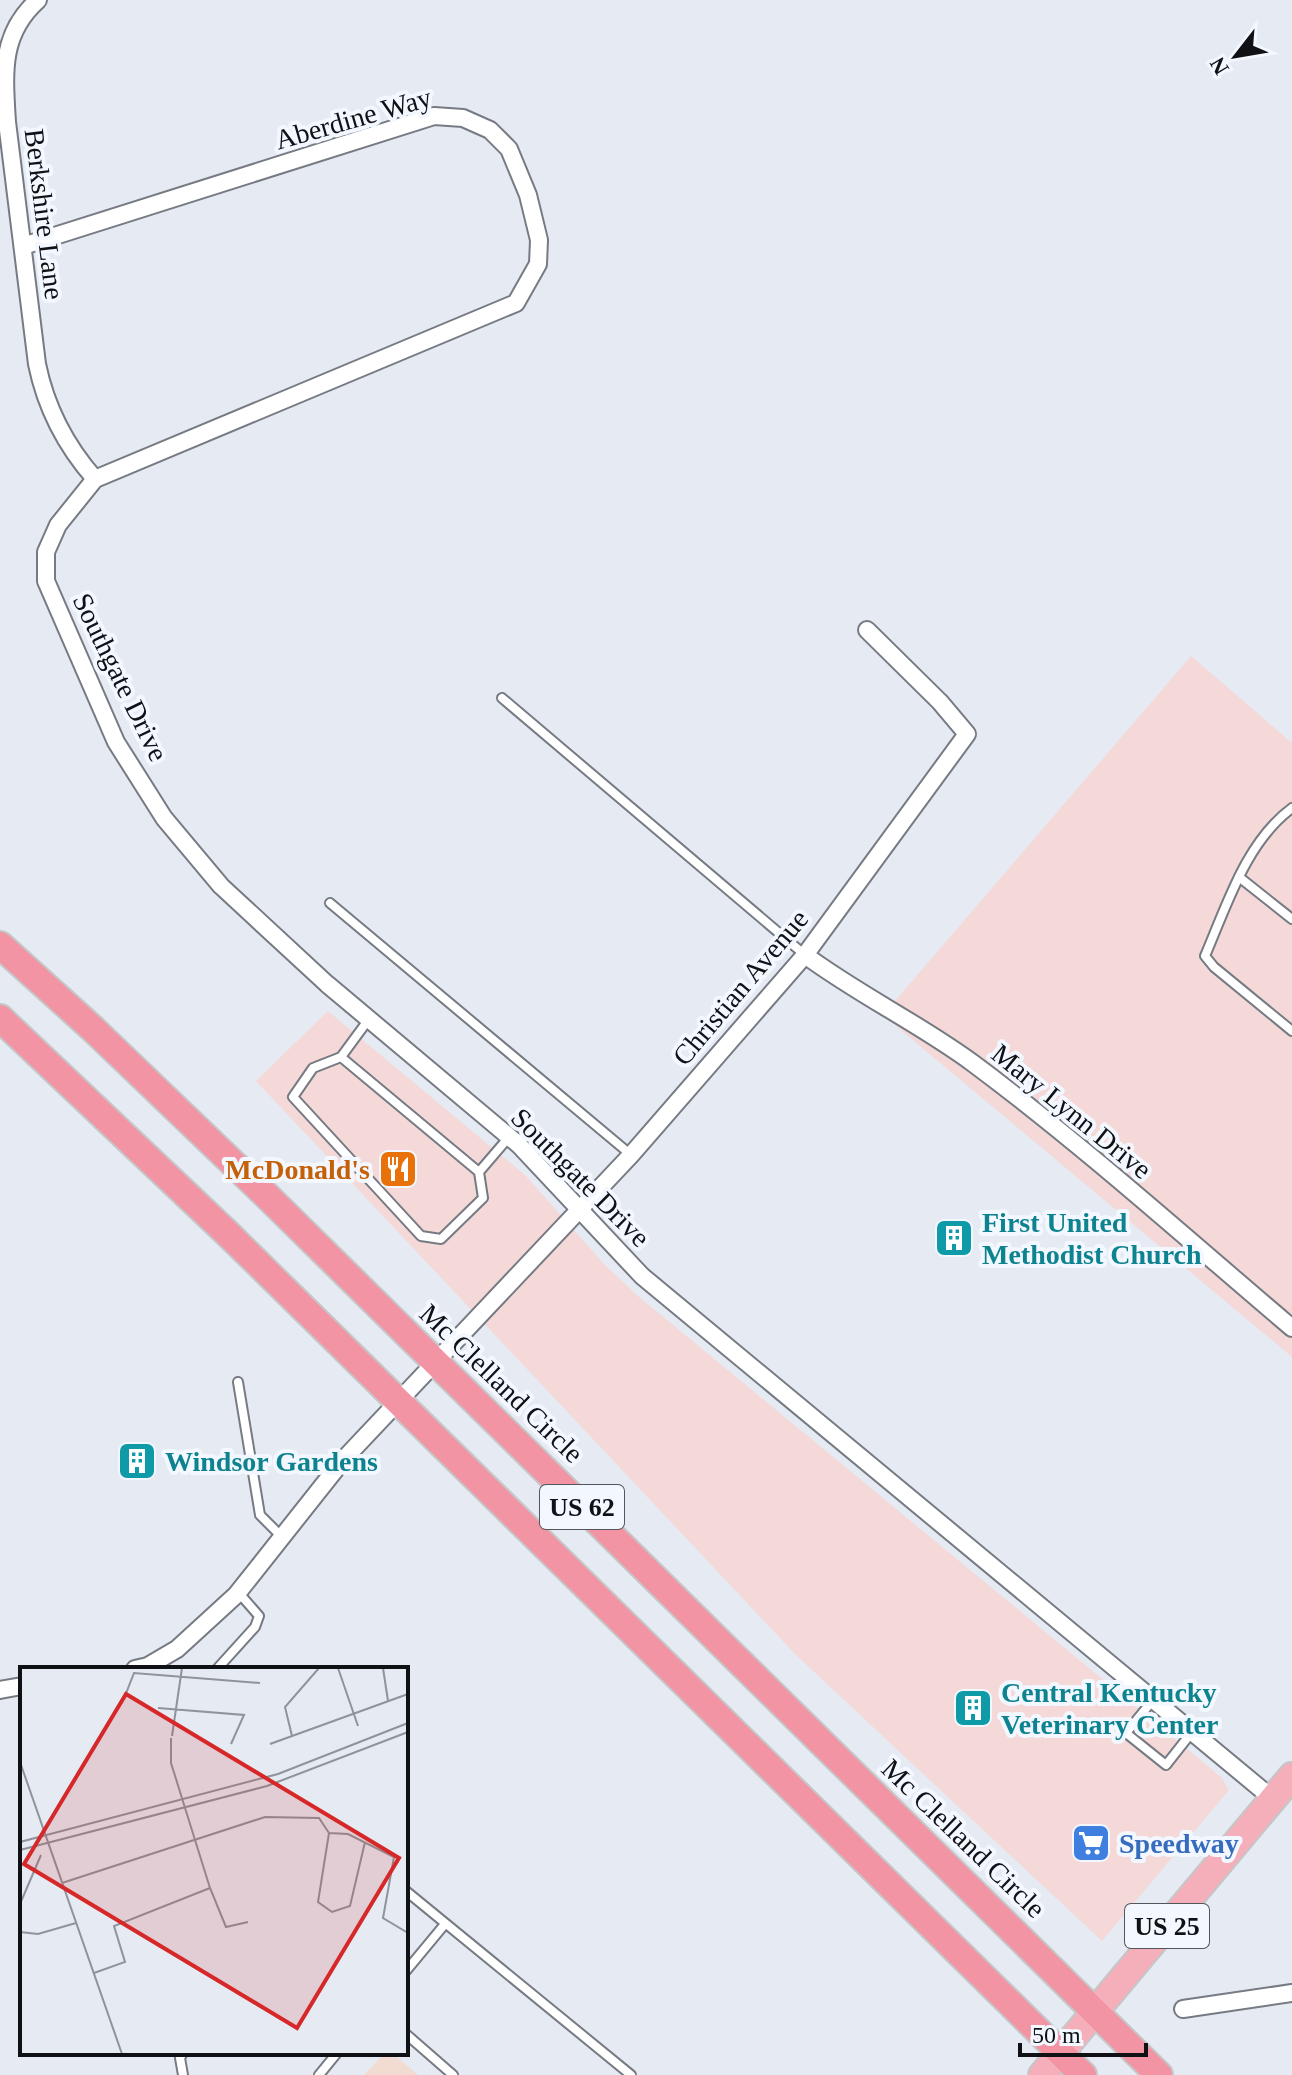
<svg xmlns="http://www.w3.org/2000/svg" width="1292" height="2075" font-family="Georgia,serif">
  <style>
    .commercial { fill: #f4d9d8 }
    .medical { fill: #f2dbd0 }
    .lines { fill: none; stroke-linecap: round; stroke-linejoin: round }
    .service-casing { stroke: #767b83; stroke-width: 12 }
    .minor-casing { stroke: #767b83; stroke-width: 20 }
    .primary-casing { stroke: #c5c6c7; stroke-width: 30 }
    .trunk-casing { stroke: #c5c6c7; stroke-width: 30 }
    .service { stroke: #fff; stroke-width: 8 }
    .minor { stroke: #fff; stroke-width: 16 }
    .primary { stroke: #f5afbb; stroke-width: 26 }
    .trunk { stroke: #f294a4; stroke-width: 26 }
    .labels { text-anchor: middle; stroke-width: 8; stroke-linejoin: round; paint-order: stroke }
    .shield { fill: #f3f7ff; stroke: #53565a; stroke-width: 2 }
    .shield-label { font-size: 26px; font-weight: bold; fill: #0f1114 }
    .street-label { font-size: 28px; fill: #0f1114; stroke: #f3f7ff }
    .food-label { font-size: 28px; font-weight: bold; fill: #c56008; stroke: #f3f7ff; text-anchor: end }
    .culture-label { font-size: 28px; font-weight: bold; fill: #0d838f; stroke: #f3f7ff; text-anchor: start }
    .shop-label { font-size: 28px; font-weight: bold; fill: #366cbe; stroke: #f3f7ff; text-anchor: start }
    .inset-road { fill: none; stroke: #8f939a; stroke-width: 2 }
    .view { fill: #d62828; fill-opacity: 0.15; stroke: #d62828; stroke-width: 4 }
    .inset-edge { fill: none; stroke: #0f1114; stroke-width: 4 }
  </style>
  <rect width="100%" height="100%" fill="#e5eaf3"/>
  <g class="commercial">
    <path d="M1191 656 1292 743V1357L883 1015Z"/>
    <path d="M328 1011 526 1176 605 1265 638 1296 1221 1777 1229 1790 1102 1941 796 1655 256 1081Z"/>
  </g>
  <path class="medical" d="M385 2053H392L418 2075H364Z"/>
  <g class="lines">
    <defs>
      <g id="service">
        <path d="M502 698 805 955"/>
        <path d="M1292 808C1246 842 1227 905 1205 956L1214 967 1292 1031"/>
        <path d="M1239 877 1292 919"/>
        <path d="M330 903 630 1154"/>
        <path d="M369 1019 341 1057 313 1068 293 1097 421 1236 441 1239 483 1198 479 1172 509 1137"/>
        <path d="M341 1057 479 1172"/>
        <path d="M238 1382 260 1515 281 1536"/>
        <path d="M217 1669 255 1627 259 1616 239 1593"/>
        <path d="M1153 1700 1126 1733 1166 1765 1192 1732"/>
        <path d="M406 1891 631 2075"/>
        <path d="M406 1971 445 1924"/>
        <path d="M406 2034 453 2075"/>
        <path d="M183 2075 180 2058 183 2053"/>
        <path d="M319 2075 337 2053"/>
      </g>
      <g id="minor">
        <path d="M38 0C0 34 4 73 7 122L37 364C46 408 65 445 95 479"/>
        <path d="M23 246 434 116 463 118 490 130 509 149 528 195 539 240 538 264 516 303 95 479 58 525 46 552V581L116 742 164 818 221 886 327 984 519 1145 642 1276 1273 1799"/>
        <path d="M805 955C859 995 920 1024 974 1064 1084 1146 1187 1239 1292 1328"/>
        <path d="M135 1669 148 1666 177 1649 236 1595 343 1460 631 1155 805 955 967 734 940 702 867 630"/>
        <path d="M0 1690 22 1686"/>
        <path d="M1183 2009 1292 1993"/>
      </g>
      <path id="primary" d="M1042 2075 1292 1776"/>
      <g id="trunk">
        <path d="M0 945 93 1029 265 1194 1159 2075"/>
        <path d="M0 1018 227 1233 1083 2075"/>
      </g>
    </defs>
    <use href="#service" class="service-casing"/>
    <use href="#minor" class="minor-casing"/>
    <use href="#primary" class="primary-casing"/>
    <use href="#trunk" class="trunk-casing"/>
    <use href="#service" class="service"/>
    <use href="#minor" class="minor"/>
    <use href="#primary" class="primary"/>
    <use href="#trunk" class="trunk"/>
  </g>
  <defs>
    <symbol id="restaurant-square" viewBox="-11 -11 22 22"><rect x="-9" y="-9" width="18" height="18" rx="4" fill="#e8710a" stroke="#f3f7ff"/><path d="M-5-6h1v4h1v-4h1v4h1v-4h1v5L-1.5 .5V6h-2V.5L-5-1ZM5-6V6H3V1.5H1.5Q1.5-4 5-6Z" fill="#fff"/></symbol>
    <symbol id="building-square" viewBox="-11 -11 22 22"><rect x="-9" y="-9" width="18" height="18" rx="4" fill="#0f9aa8" stroke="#f3f7ff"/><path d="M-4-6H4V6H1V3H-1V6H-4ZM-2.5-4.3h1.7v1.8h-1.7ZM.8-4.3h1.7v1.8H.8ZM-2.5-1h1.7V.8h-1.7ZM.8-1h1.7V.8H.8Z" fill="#fff"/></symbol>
    <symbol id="supermarket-square" viewBox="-11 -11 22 22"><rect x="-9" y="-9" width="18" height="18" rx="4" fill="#3f7fe0" stroke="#f3f7ff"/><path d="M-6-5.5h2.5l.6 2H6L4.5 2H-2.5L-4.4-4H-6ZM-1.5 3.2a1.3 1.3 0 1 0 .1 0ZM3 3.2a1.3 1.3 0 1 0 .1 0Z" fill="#fff"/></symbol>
  </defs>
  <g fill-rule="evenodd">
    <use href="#restaurant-square" x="376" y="1147" width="44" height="44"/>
    <use href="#building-square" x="932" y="1216" width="44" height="44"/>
    <use href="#building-square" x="115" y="1439" width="44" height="44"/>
    <use href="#building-square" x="951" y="1686" width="44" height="44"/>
    <use href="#supermarket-square" x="1069" y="1821" width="44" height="44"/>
  </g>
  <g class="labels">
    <g class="shield">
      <rect x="540" y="1485" width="84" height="44" rx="6"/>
      <rect x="1125" y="1904" width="84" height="44" rx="6"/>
    </g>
    <g class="shield-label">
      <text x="582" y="1516">US 62</text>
      <text x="1167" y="1935">US 25</text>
    </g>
    <g class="street-label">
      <text transform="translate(353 118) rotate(-16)" y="10">Aberdine Way</text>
      <text transform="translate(45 214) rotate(83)" y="10">Berkshire Lane</text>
      <text transform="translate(121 677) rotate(64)" y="10">Southgate Drive</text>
      <text transform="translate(740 987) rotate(-50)" y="10">Christian Avenue</text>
      <text transform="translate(1072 1111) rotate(39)" y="10">Mary Lynn Drive</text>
      <text transform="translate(581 1177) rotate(45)" y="10">Southgate Drive</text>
      <text transform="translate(502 1383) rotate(44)" y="10">Mc Clelland Circle</text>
      <text transform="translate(964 1838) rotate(44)" y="10">Mc Clelland Circle</text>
    </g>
    <g class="food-label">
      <text x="370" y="1179">McDonald's</text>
    </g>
    <g class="culture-label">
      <text x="982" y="1232">First United<tspan x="982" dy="32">Methodist Church</tspan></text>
      <text x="165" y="1471">Windsor Gardens</text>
      <text x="1001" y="1702">Central Kentucky<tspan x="1001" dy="32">Veterinary Center</tspan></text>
    </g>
    <g class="shop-label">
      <text x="1119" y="1853">Speedway</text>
    </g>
  </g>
  <g transform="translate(20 1667)">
    <rect width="388" height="388" fill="#e5eaf3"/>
    <path class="inset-road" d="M318 1 338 59M363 1 368 34M105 29 114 6 240 16M138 41 224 48 211 77M152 69 162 1M272 69 265 40 299 1M151 71V96L190 221 206 260 228 255M250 77 388 27M0 95 102 387M309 166 298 235 312 245 330 239 345 175M309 166 328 167 374 190 363 251 388 266M0 175 258 107 388 56M0 183 247 119 388 65M42 216 245 150 299 151 309 166M0 237 21 188M0 265 18 267 56 256M74 306 105 295 94 259 190 221"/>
    <path class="view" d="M106 27 379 191 277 361 4 197Z"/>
    <rect width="388" height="388" class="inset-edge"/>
  </g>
  <g transform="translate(1236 56) rotate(239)" stroke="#f3f7ff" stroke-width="6" paint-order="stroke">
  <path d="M0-6L14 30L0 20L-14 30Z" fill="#0f1114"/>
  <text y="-12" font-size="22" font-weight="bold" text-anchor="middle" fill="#0f1114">N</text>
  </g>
  <path d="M1020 2043v12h126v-12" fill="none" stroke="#0f1114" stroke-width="4"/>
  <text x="1032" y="2043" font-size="24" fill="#0f1114" stroke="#f3f7ff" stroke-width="6" paint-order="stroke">50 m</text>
</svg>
